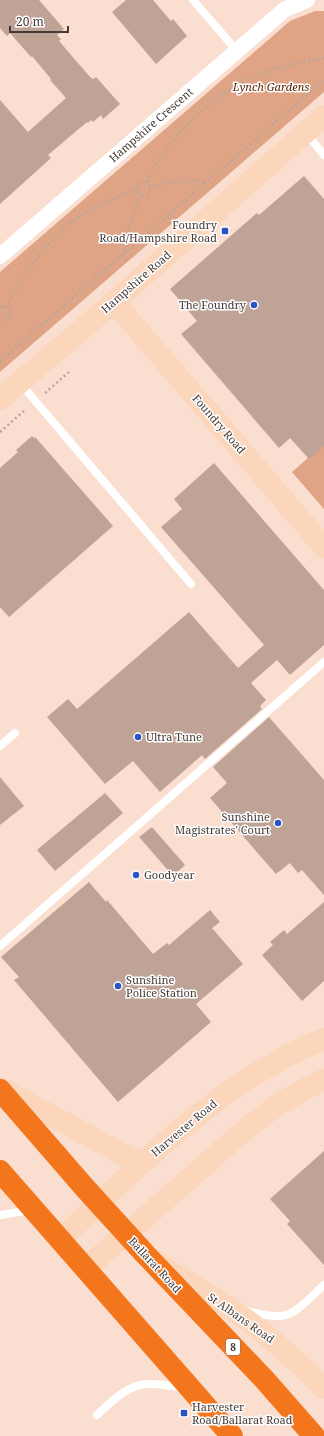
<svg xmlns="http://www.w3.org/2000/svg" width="324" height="1436" font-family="'Noto Serif',serif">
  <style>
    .green { fill: #dea485 }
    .building { fill: #bea396 }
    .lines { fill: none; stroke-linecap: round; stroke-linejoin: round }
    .path { stroke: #bba59a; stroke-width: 2.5; stroke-dasharray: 2 3; stroke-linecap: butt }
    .lane { stroke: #fff; stroke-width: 8 }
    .street { stroke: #fff; stroke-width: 16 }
    .secondary { stroke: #fbd6bb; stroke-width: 22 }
    .highway { stroke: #f3761c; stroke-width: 22 }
    .poi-dot { fill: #2955c4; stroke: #fff; stroke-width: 1.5 }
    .labels { text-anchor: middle; stroke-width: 3; stroke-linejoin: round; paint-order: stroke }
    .shield { fill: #fff; stroke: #7d7572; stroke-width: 1 }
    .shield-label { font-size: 10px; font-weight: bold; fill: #453a35 }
    .park-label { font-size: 11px; font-style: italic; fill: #582300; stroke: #fff }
    .street-label { font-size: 11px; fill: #453a35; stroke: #fff }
    .poi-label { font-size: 11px; fill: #453a35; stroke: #fff; text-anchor: start }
  </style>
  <rect width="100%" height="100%" fill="#faded0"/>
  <g class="green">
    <path d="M315 11H324V92L0 372V272L290 21Z"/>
    <path d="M324 444V509L292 472Z"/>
  </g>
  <g class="building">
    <path d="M0 0H39L64 29 57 35 61 39 59 41 90 77 93 79 96 77 120 104 103 119 101 115 93 122 91 120 88 123 87 122 48 155 51 158 0 204V100L28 132 66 98 50 80 51 79 32 56 31 57 10 33 7 36 0 28Z"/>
    <path d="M126 0H153L171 21 173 19 187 36 156 64 112 12Z"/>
    <path d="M304 176 324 199V446L309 459 290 438 279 448 181 334 197 321 170 289 257 213 259 215Z"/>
    <path d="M32 436 34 438 35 437 113 526 9 617 0 607V468L18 452 16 450Z"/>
    <path d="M214 463 324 590V645L290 675 277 660 251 683 266 700 260 706 262 709 205 759 202 755 160 792 133 761 105 784 47 717 68 699 77 709 189 612 238 668 264 645 161 527 182 509 174 499Z"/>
    <path d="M269 717 324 780V895L302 870 298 873 290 863 276 874 210 798 227 783 213 767Z"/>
    <path d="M0 777 24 806 0 825Z"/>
    <path d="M105 793 123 813 55 871 37 850Z"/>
    <path d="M152 827 185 865 173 876 139 837Z"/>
    <path d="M89 882 106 902 107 900 153 954 167 943 169 945 210 910 220 922 212 928 243 964 196 1004 211 1022 118 1102 14 980 19 977 1 957Z"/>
    <path d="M324 902V981L302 1001 262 955 273 945 270 942 284 930 287 934Z"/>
    <path d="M324 1151V1265L287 1224 290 1221 270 1199Z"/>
  </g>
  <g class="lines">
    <g class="path">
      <circle cx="143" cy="188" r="7"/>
      <path d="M146 182C169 137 209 96 256 76 276 67 303 62 324 58"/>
      <path d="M149 188 168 183 196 180 205 183"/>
      <path d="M125 252 128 228 141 194"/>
      <path d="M122 255 129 262"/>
      <path d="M7 307C9 300 13 294 17 288 35 255 63 224 97 206 110 200 123 195 136 190"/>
      <path d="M0 308 3 306 7 307 11 313 8 319 4 320 0 318"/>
      <path d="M0 361 324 80"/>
      <path d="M45 393 69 372"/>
      <path d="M0 432 25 410"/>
    </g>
    <g class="lane">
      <path d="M193 0 237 51"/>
      <path d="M306 133 324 155"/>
      <path d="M20 383 191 584"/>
      <path d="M0 746 15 733"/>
      <path d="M0 946 324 662"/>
      <path d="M0 1215 32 1210"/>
      <path d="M246 1311C257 1313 269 1317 280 1316 297 1315 312 1295 324 1285"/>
      <path d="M97 1415C110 1403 128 1384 148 1384 160 1383 173 1387 185 1388"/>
    </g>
    <path class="street" d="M0 256 284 10 307 0"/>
    <g class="secondary">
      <path d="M114 302 324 547"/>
      <path d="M0 399 114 302 324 116"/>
      <path d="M0 1088 141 1164"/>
      <path d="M60 1240C140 1165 220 1081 324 1039"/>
      <path d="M161 1266C184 1280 208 1293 231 1309 265 1332 295 1359 324 1388"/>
      <path d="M85 1269C120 1239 155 1209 189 1179 231 1142 271 1102 324 1080"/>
    </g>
    <g class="highway">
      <path d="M0 1090 85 1188 145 1254 264 1379 314 1436"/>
      <path d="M0 1171 232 1436"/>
    </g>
  </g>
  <g class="poi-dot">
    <rect x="221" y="227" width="8" height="8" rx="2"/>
    <circle cx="254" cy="305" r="4"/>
    <circle cx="138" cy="737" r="4"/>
    <circle cx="278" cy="823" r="4"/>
    <circle cx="136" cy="875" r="4"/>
    <circle cx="118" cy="986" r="4"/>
    <rect x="180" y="1409" width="8" height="8" rx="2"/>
  </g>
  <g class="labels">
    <rect class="shield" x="226" y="1339" width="14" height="16" rx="3"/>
    <g class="shield-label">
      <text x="233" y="1351">8</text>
    </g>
    <g class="park-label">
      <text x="271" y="91">Lynch Gardens</text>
    </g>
    <g class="street-label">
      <text transform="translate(151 125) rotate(-41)" y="4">Hampshire Crescent</text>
      <text transform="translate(136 282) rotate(-41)" y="4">Hampshire Road</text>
      <text transform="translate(219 424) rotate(49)" y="4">Foundry Road</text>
      <text transform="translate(184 1128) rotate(-40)" y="4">Harvester Road</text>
      <text transform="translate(155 1265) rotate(47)" y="4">Ballarat Road</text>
      <text transform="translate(241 1318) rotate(35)" y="4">St Albans Road</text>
    </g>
    <g class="poi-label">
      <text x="217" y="229" text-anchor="end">Foundry<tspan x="217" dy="13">Road/Hampshire Road</tspan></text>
      <text x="246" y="309" text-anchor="end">The Foundry</text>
      <text x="146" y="741">Ultra Tune</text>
      <text x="270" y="821" text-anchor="end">Sunshine<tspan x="270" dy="13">Magistrates' Court</tspan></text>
      <text x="144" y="879">Goodyear</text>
      <text x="126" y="984">Sunshine<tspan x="126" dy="13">Police Station</tspan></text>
      <text x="192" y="1411">Harvester<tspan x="192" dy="13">Road/Ballarat Road</tspan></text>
    </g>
  </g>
  <path d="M10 26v6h58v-6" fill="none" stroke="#453a35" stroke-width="2"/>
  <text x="16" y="26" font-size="12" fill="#453a35" stroke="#ffffff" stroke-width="3" paint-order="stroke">20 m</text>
</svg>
